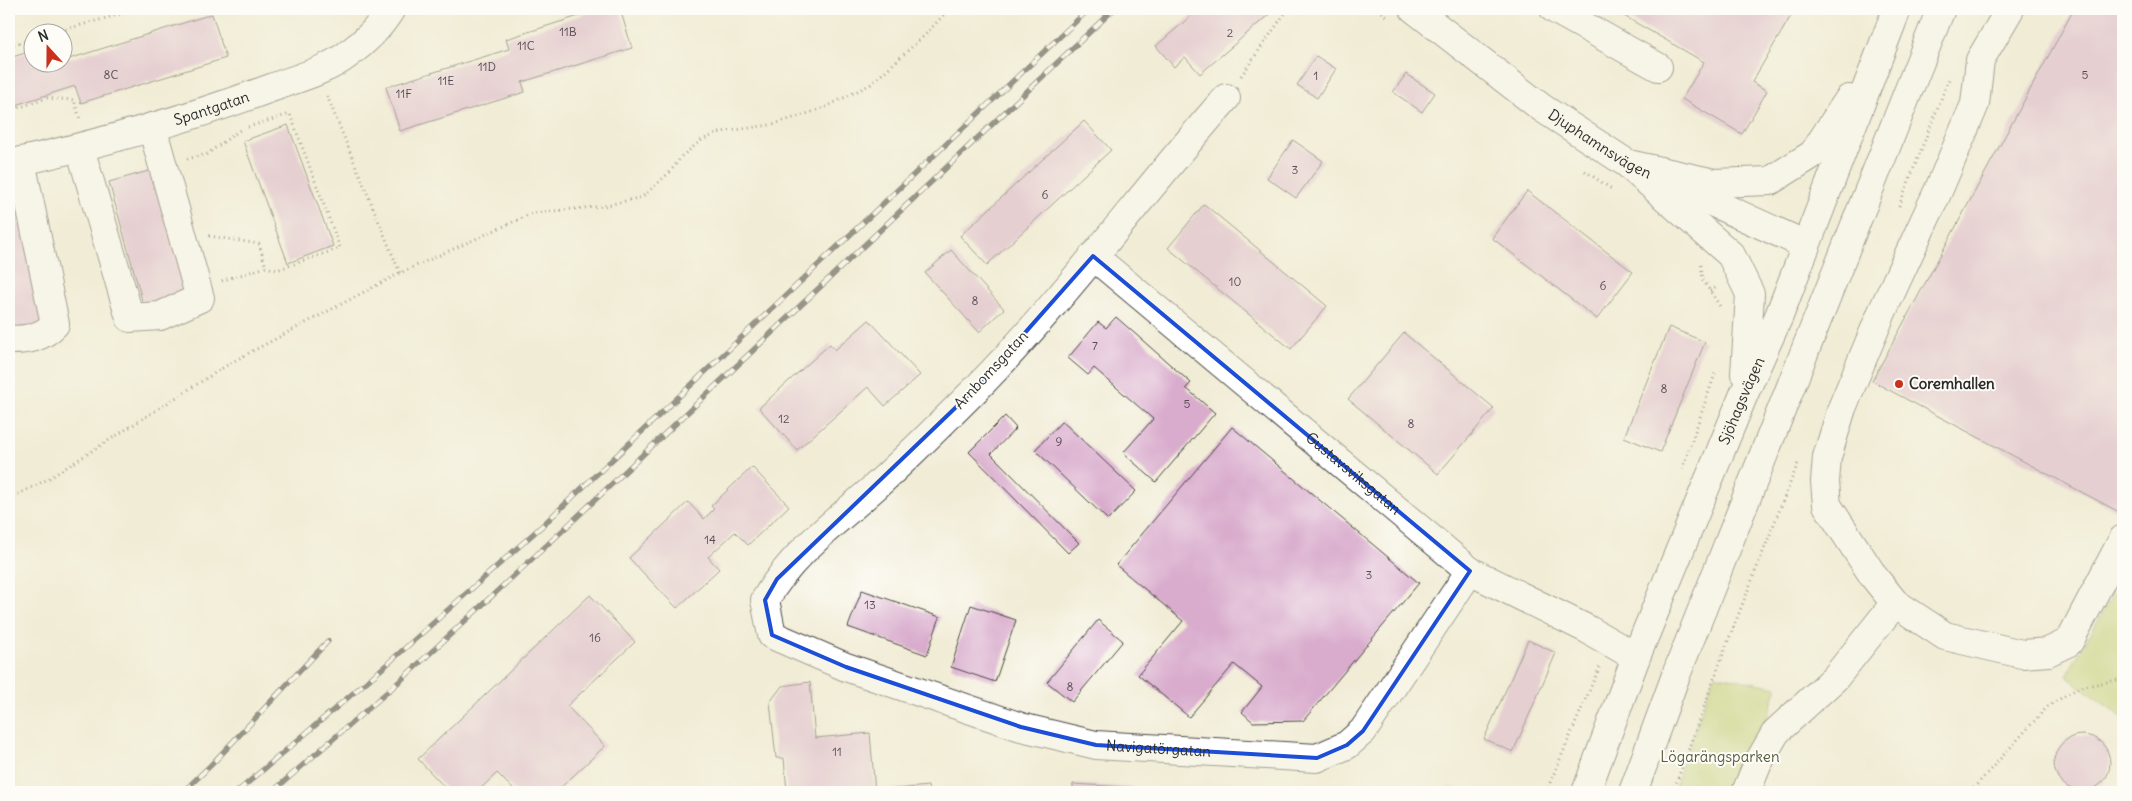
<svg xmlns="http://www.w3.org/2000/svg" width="2132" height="801" font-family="Delius,sans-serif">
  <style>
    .green { fill: #bfcd6f; stroke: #757c4d }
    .building { fill: #d9accd }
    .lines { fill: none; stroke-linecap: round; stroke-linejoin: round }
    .minor-casing { stroke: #494845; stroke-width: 30 }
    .major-casing { stroke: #494845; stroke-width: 30 }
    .path { stroke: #494845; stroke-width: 3; stroke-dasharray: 1 4; stroke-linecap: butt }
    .minor { stroke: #fff; stroke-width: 28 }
    .major { stroke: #fff; stroke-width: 28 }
    .rail-casing { stroke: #2b2b2b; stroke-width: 5.5 }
    .rail { stroke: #fdfcf7; stroke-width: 4; stroke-dasharray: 11; stroke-linecap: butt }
    .marked { fill: none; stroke: #1d4ed8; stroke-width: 4; stroke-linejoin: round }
    .poi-dot { fill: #c8321e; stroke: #fdfcf7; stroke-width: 2 }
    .labels { text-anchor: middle; stroke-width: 4; stroke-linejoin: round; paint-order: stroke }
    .number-label { font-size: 12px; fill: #564b54 }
    .street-label { font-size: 15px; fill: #2b2b2b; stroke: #fdfcf7 }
    .poi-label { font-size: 15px; font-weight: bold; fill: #2b2b2b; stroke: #fdfcf7; text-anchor: start }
    .park-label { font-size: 15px; fill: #575c3f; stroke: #fdfcf7 }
  </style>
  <rect width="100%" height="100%" fill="#fdfcf7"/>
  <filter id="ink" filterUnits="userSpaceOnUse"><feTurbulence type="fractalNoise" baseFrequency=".02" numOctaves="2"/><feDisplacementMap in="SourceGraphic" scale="10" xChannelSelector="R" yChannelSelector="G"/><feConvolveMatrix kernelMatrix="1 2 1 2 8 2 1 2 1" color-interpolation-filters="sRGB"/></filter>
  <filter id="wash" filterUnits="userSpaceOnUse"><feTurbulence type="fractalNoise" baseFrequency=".0096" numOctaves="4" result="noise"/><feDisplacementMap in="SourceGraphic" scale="20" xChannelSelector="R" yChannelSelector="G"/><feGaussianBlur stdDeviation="1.12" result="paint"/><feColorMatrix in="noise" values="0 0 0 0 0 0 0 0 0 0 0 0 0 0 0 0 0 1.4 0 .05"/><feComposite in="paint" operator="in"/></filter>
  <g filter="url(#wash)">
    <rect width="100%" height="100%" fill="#f1ecd6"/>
    <g class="green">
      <path d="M2123 577V718L2066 676Z"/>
      <path d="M1714 675 1777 687 1750 772 1745 792H1673Z"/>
    </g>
    <g id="blocks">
      <g class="building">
        <path d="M601 9H620L632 48 522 82 525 92 400 131 386 87 509 49 506 39Z"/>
        <path d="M1199 9H1272L1274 10 1200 74 1185 57 1174 67 1156 46Z"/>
        <path d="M1612 9H1795L1752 82 1767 91 1742 134 1682 99 1704 62Z"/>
        <path d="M2074 9H2123V514L1872 381Z"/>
        <path d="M212 14 226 58 81 103 75 86 9 107V58L32 51V62H62V40L69 59Z"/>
        <path d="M1316 56 1336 69 1317 98 1297 85Z"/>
        <path d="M1406 74 1435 93 1422 112 1393 92Z"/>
        <path d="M1084 121 1111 150 987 265 960 236Z"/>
        <path d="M288 125 333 246 288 263 243 141Z"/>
        <path d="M1293 140 1323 161 1296 198 1267 178Z"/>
        <path d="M156 169 191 294 144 307 109 182Z"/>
        <path d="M1527 191 1633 272 1597 319 1492 238Z"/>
        <path d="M1204 204 1327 306 1291 349 1168 248Z"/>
        <path d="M20 205 44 324 9 331V207Z"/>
        <path d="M951 250 1004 309 979 332 925 273Z"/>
        <path d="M1116 317 1191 383 1186 388 1215 413 1156 482 1123 453 1153 419 1094 368 1088 375 1068 358 1098 322 1106 328Z"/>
        <path d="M869 320 920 375 885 406 868 387 797 450 759 408 830 344 835 350Z"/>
        <path d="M1669 327 1705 342 1660 452 1624 437Z"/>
        <path d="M1404 333 1494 408 1438 474 1348 399Z"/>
        <path d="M1005 416 1016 428 991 454 1079 543 1068 553 969 452Z"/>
        <path d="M1062 421 1136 491 1108 520 1035 450Z"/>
        <path d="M1232 427 1419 583 1303 721 1253 722 1242 712 1262 687 1234 664 1189 717 1138 675 1183 621 1116 565Z"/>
        <path d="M752 467 789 506 748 545 735 532 708 557 719 569 677 608 629 558 688 502 704 519 714 509 711 506Z"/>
        <path d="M862 590 940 617 927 655 848 627Z"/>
        <path d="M590 595 635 642 567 706 605 746 556 792H516L497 773 477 792H449L418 759Z"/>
        <path d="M971 605 1016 620 995 682 951 667Z"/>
        <path d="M1098 620 1123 641 1072 702 1047 682Z"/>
        <path d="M1528 640 1556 653 1513 752 1484 739Z"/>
        <path d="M810 682 815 738 870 733 875 792H787L784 758H776L770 702 782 686Z"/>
        <circle cx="2082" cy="763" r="28"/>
        <path d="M1073 784 1194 791V792H1073Z"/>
        <path d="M928 786 929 792H877L876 791Z"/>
        <path d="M1450 787 1462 792H1447Z"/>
      </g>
    </g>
  </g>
  <g filter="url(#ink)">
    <use href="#blocks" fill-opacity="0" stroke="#494845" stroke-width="1"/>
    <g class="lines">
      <defs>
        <g id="minor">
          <path id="s1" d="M1414 9 1542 108 1628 164 1806 245"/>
          <path d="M1554 9 1658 67"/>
          <path d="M2010 9 1980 60 1975 104 1939 189 1882 312 1842 408 1827 457 1825 482 1827 505 1874 577 1895 603 1945 636 2022 654 2048 652 2069 642 2123 539"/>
          <path id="s2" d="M1226 98C1141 194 1065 299 975 390 942 423 909 456 875 487 836 522 791 554 765 600L772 635 846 667 1021 727 1096 745 1317 758 1347 745 1363 731 1470 571"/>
          <path d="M80 148 130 318 160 316 200 298 152 127"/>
          <path id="s3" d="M9 164C98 144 185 120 271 88 295 79 326 71 347 55 364 43 380 27 391 9"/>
          <path id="s4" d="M1093 256 1470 571 1587 629 1636 657"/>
          <path d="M9 340C27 340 42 338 55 324L21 161"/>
          <path d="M1746 792 1758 763 1776 732 1835 678 1895 603"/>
        </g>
        <g id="major">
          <path d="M1628 164 1714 183 1770 181 1813 154 1849 99"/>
          <path d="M1631 167 1731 255 1750 294 1745 374"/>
          <path id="s5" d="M1586 792 1636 657 1744 394 1779 316 1897 9"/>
          <path d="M1633 792 1676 675 1941 9"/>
        </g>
      </defs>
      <use href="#minor" class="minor-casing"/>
      <use href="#major" class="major-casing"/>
      <g class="path">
        <path d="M1378 9 1387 16"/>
        <path d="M56 32 139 9"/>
        <path d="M9 46 32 39"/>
        <path d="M1241 76 1288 9"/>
        <path d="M327 96 400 273"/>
        <path d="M9 111 47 98 74 100 80 119"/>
        <path d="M248 127 290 114 340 248 277 270 266 267"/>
        <path d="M187 159 207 154 240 130"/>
        <path d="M1585 171 1613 190"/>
        <path d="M1899 206 1949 79"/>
        <path d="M209 236 259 244 266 267 221 281"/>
        <path d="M1701 265 1703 280 1721 308"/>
        <path d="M1710 291 1717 287"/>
        <path d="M1682 469 1716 371"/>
        <path d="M9 499 48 479 232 362 400 273 533 213 604 206 642 197 670 172 682 156 702 140 721 132 770 125 797 117 824 108 871 84 924 36 949 9"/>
        <path d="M1546 792 1600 666"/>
        <path d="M1673 792 1726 646 1798 463"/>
        <path d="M1970 792 2048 706 2080 687 2123 679"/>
      </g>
      <use href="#minor" class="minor"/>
      <use href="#major" class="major"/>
      <defs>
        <g id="rail">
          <path d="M183 792 211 765 328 641"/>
          <path d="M237 792 385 666 543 525 1089 9"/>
          <path d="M272 792 401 680 560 533 1114 9"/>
        </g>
      </defs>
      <use href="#rail" class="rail-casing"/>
      <use href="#rail" class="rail"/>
    </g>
  </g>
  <path d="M0 0H2132V801H0ZM1093 256 1470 571 1363 731 1347 745 1317 758 1096 745 1021 727 846 667 772 635 765 600 777 579 976 388Z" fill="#f1ecd6" fill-opacity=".55" fill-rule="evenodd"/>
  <path class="marked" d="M1093 256 1470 571 1363 731 1347 745 1317 758 1096 745 1021 727 846 667 772 635 765 600 777 579 976 388Z"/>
  <circle class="poi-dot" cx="1899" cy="384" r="5"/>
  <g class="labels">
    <g class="number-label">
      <text x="568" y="36">11B</text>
      <text x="1230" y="37">2</text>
      <text x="526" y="50">11C</text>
      <text x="487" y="71">11D</text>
      <text x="111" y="79">8C</text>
      <text x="2085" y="79">5</text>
      <text x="1316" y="80">1</text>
      <text x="446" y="85">11E</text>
      <text x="404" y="98">11F</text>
      <text x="1295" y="174">3</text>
      <text x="1045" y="199">6</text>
      <text x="1235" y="286">10</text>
      <text x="1603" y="290">6</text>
      <text x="975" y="305">8</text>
      <text x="1095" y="350">7</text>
      <text x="1664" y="393">8</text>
      <text x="1187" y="408">5</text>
      <text x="784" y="423">12</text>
      <text x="1411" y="428">8</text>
      <text x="1059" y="446">9</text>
      <text x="710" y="544">14</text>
      <text x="1369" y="579">3</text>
      <text x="870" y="609">13</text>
      <text x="595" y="642">16</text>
      <text x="1070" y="691">8</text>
      <text x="837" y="756">11</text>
    </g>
    <g class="street-label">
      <text dy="5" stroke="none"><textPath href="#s3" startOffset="210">Spantgatan</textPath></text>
      <text dy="5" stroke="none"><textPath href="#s1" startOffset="230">Djuphamnsvägen</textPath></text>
      <text transform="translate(991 370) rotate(-47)" y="5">Arnbomsgatan</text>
      <text dy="5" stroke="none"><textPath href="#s5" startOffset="421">Sjöhagsvägen</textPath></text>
      <text dy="5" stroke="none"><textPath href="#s4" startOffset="339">Gustavsviksgatan</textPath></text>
      <text dy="5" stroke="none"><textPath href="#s2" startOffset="1124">Navigatörgatan</textPath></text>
    </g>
    <g class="poi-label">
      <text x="1909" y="389">Coremhallen</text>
    </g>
    <g class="park-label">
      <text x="1720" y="762">Lögarängsparken</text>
    </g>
  </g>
  <rect width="2132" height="801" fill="none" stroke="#fdfcf7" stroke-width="30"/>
  <g transform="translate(48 48) rotate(339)"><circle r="24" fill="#fdfcf7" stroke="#a9a8a5"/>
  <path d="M0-4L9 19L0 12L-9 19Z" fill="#c8321e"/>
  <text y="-8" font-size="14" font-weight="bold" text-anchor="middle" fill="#2b2b2b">N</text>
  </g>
</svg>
